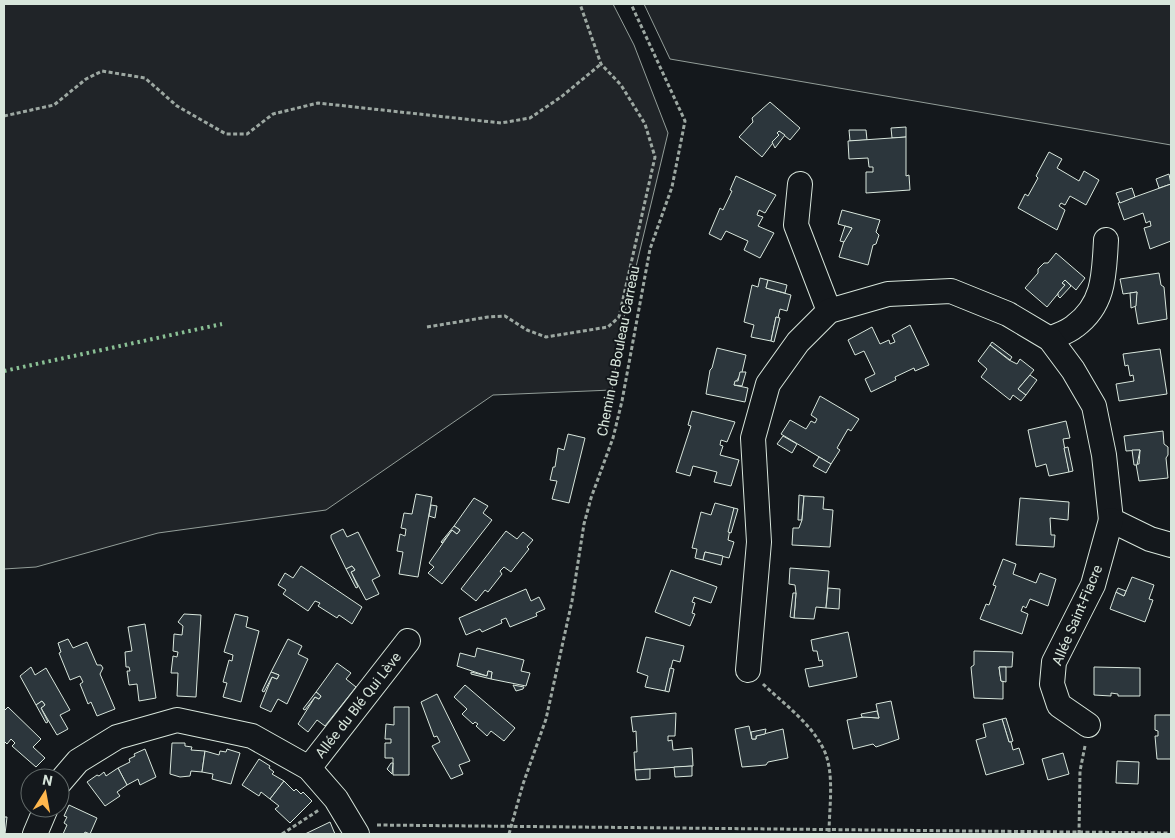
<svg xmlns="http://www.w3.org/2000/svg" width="1175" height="838" font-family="Roboto,sans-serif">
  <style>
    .green { fill: #202428; stroke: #939e99 }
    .building { fill: #2c363c; stroke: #d8e6dc }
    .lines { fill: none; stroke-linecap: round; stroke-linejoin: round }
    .minor-casing { stroke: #d8e6dc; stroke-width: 26 }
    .path { stroke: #9da8a2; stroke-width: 3; stroke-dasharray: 4 2.5; stroke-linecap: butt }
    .minor { stroke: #14181c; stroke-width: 24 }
    .hedge { stroke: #8ac095; stroke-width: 4; stroke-dasharray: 2.5 4; stroke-linecap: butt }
    .labels { text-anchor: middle; stroke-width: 4; stroke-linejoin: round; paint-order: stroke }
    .street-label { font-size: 14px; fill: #d8e6dc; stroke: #14181c }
  </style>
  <rect width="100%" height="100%" fill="#14181c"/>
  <g class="green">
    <path d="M4 4H613L634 45 668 133 624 317 612 390 493 395 326 510 158 533 36 567 4 569Z"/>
    <path d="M644 4H1171V145L670 59Z"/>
  </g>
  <g class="building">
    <path d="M770 102 800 128 790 140 779 131 777 133 779 135 762 157 739 137 753 122 752 118Z"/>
    <path d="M906 127V137L892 138 891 128Z"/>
    <path d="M849 130H866L867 140 850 141Z"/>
    <path d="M779 131 785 135 775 148 772 142 779 135 777 133Z"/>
    <path d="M906 137V176L909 175 910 190 866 193V172H873V167H869L868 158 849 159 848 141Z"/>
    <path d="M1049 152 1062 159 1057 168 1079 181 1084 171 1099 180 1086 205 1070 196 1065 205 1061 203 1059 206 1065 210 1057 230 1018 208 1025 194 1028 196 1038 178 1036 176Z"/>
    <path d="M1169 174 1171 184 1159 188 1156 179Z"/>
    <path d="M736 176 776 195 765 213 759 210 757 215 763 217 758 226 774 233 760 258 744 250 748 241 726 231 721 240 709 234 720 208 723 210 732 191 730 190Z"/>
    <path d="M1171 184V241L1150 249 1144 228 1151 226 1150 221 1146 223 1143 213 1124 220 1118 203Z"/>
    <path d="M1132 188 1135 197 1120 203 1116 193Z"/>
    <path d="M842 210 880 220 876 232 879 235 876 244 873 245 868 265 839 257 844 241 852 228 838 224Z"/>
    <path d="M845 226 852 228 844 242 840 241Z"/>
    <path d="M1056 253 1085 278 1076 290 1065 280 1062 283 1065 285 1047 307 1025 288 1038 273V269L1044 263H1048Z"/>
    <path d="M1159 273 1161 285 1164 287 1167 319 1138 324 1135 306 1137 292 1123 294 1120 279Z"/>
    <path d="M760 278 768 280 766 288 791 295 787 311 780 309 778 318 776 317 771 341 751 337 754 325 744 322 752 285 758 287Z"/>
    <path d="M768 280 787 285 785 293 766 288Z"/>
    <path d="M1065 280 1071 286 1060 298 1058 296V293L1065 285 1062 283Z"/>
    <path d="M1137 292 1136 306 1131 308 1130 293Z"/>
    <path d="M776 317 780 318 774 342 771 341Z"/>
    <path d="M910 325 929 365 915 371 914 368 895 377 896 380 871 392 865 379 875 374 864 351 855 355 848 340 872 327 880 344 889 340 890 344 895 342 892 335Z"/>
    <path d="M992 342 1012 357 1010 360 990 345Z"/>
    <path d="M990 345 1009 360 1017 364 1020 359 1034 370 1018 389 1026 395 1021 401 1013 395 1010 400 981 377 987 369 978 361Z"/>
    <path d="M717 348 746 355 742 372 734 385 748 388 745 402 706 394 710 370 712 368Z"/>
    <path d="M1160 349 1167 394 1119 401 1116 384 1134 381 1133 375 1130 376 1128 365 1125 366 1123 354Z"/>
    <path d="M740 372H746L742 386 734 385 735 381H738Z"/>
    <path d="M1030 375 1037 380 1026 395 1018 389Z"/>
    <path d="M820 396 859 419 851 431 848 429 837 448 840 450 831 464 781 434 790 420 806 429 811 421 815 423 817 419 811 415Z"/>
    <path d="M692 411 735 422 727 442 721 440 720 445 723 446 720 455 739 460 731 486 714 482 717 472 693 466 690 476 676 472 691 426 688 425Z"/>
    <path d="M1066 421 1070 438 1063 439 1069 472 1049 476 1046 464 1036 467 1028 430Z"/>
    <path d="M1163 431 1164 444 1168 447V455L1166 458 1168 478 1139 481 1136 464H1139L1140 450 1126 451 1124 436Z"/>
    <path d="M568 434 585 438 569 503 552 499 557 481 550 480 553 467H555L558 448 564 450Z"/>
    <path d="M783 436 797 444 792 453 777 444Z"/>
    <path d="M1068 447 1073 471 1069 472 1064 448Z"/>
    <path d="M1132 450H1140L1137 465H1134Z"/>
    <path d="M819 457 831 464 826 473 813 466Z"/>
    <path d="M416 494 432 497 418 577 399 574 403 552 397 551 400 534 405 536 406 529 401 528 404 513 412 514Z"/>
    <path d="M799 495 804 496 802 520H798Z"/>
    <path d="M804 496 824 497 823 509 833 510 830 547 792 545 793 528H799L802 520Z"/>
    <path d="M474 498 488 506 483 513 492 520 442 584 428 573 434 567 429 563 452 530 457 534 460 530 454 526Z"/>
    <path d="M1020 498 1069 502 1068 520 1050 518 1051 535H1055L1054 547 1016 545Z"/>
    <path d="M715 503 734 508 728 540 734 542 729 558 705 552 703 560 695 558 697 549 692 548 701 512 711 515Z"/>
    <path d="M431 505 437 506 435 518 429 516Z"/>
    <path d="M734 508 738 509 731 533 728 532Z"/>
    <path d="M454 526 460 530 457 534 452 530 442 543 441 542Z"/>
    <path d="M343 529 347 537 358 532 380 576 372 580 379 594 366 600 351 572 355 570 352 566 346 569 331 538V535Z"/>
    <path d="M506 531 517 539 523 532 533 540 527 547 529 549 511 572 504 567 500 571 502 574 488 592 485 590 476 601 461 589Z"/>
    <path d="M705 552 723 556 721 565 703 560Z"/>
    <path d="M1003 559 1016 564 1013 574 1036 583 1040 573 1056 579 1048 606 1030 599 1026 608 1023 606 1021 611 1028 614 1022 634 980 619 986 604 989 605 996 586 993 585Z"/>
    <path d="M301 566 362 607 352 624 339 615 337 618 318 606 320 603 315 601 308 611 283 594 286 590 278 585 285 573 293 578Z"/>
    <path d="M352 566 355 570 351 572 358 587 356 588 346 569Z"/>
    <path d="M790 568 829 571 826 608 816 607 814 619 794 618 796 593 795 585 789 584Z"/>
    <path d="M671 570 717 587 711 603 694 597 692 602 695 603 692 613 695 614 690 626 655 612Z"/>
    <path d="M1132 577 1154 585 1149 599 1153 600 1145 622 1110 609 1116 592 1124 596Z"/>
    <path d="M828 588 840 589 839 609 826 608Z"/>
    <path d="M1118 588 1126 591 1124 596 1116 592Z"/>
    <path d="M526 589 531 601 539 597 545 609 536 613 537 616 510 627 506 618 501 620 502 623 482 632 480 629 466 635 459 618Z"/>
    <path d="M793 593H796L794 618 790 617Z"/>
    <path d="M184 614 201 615 196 697 177 696 178 673H171L173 656 177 657 178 652 173 651 174 634 182 635 183 626 178 622Z"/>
    <path d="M235 614 248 617 246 627 259 631 241 702 223 697 227 683 223 682 229 660 232 661 233 655 224 652Z"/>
    <path d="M145 624 156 698 139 701 137 684 129 685 127 671H130L129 667H126L125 652 132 651 128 627Z"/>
    <path d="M848 632 857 677 809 687 805 669 823 666 822 660 819 661 817 651H813L811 640Z"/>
    <path d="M646 637 684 646 680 662 673 660 665 691 645 687 648 676 637 672Z"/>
    <path d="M68 639 73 648 87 642 97 665H101L103 668 100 674 115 709 97 716 91 702 88 704 80 684 83 682 80 676 70 680 59 653 61 652 58 643Z"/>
    <path d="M288 639 302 646 298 654 308 659 287 704 278 699 271 712 260 707 272 677 277 679 279 675 271 672Z"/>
    <path d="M477 648 524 660 521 671 530 673 526 686 491 679 492 672 488 671 487 676 457 666 460 653 475 657Z"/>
    <path d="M974 651 1013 652 1012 667H999L1001 681H1003V699L974 698 971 667 974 665Z"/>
    <path d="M337 663 351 673 346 679 356 687 325 726 317 720 308 732 298 724 315 697 319 699 321 696 316 692Z"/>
    <path d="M31 667 35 675 46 668 70 710 60 715 68 729 57 735 41 708 45 705 42 701 36 705 20 676Z"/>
    <path d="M999 667H1006V682L1001 681Z"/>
    <path d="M1094 667 1140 668V696H1118V694L1111 693V696L1094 695Z"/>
    <path d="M670 668 674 669 669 692 665 691Z"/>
    <path d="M488 671 492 672 491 679 471 674V672L487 676Z"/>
    <path d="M271 672 279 675 277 679 272 677 264 692 262 691Z"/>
    <path d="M465 685 515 728 504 741 491 731 487 736 476 726 478 724 475 722 473 724 462 714 467 709 454 697Z"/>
    <path d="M513 685 524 687 523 689 516 691Z"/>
    <path d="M316 692 321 696 319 699 315 697 305 710 303 709Z"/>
    <path d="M437 694 470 761 459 765 463 774 451 779 432 746 440 742 437 736 434 737 421 702Z"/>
    <path d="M42 701 45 705 41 708 48 722 46 723 36 705Z"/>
    <path d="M891 701 899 739 876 747 873 744 853 749 847 720 864 717 879 718 876 704Z"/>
    <path d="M8 707 41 739 33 747 45 758 36 767 12 746 15 743 11 739 7 744 4 741V711Z"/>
    <path d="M394 707H409V775H393V758H385V743H391V739H385L386 724 394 725Z"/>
    <path d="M877 711 879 718 862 717 861 714Z"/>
    <path d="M676 713 675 736H668V741L672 740 673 750 692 748 693 766 635 770 634 752H637L636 731 633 732 631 717Z"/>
    <path d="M1155 715H1171V759H1157L1155 736H1158V731L1155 730Z"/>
    <path d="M1006 718 1013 741 1011 742H1009L1002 719Z"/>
    <path d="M1002 719 1009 742H1011L1013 750 1019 748 1024 764 986 775 976 740 986 737 983 724Z"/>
    <path d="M749 726 752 739H756V736L783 729 788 758 768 762 766 765 742 767 735 729Z"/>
    <path d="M766 729 765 734 756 736V739H752L751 732Z"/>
    <path d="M172 743H185V746L192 747 191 750 205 751 202 772 191 771 190 776 180 777 170 774Z"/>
    <path d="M145 749 156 777 140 785 138 779 127 785 118 768 130 762 129 759 135 756 134 754Z"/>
    <path d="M227 749 240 753 231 784 212 779 213 774 202 772 205 751 219 755 220 751 226 752Z"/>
    <path d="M1063 753 1069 774 1048 780 1042 759Z"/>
    <path d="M259 759 270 766 269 768 274 772 272 774 284 781 270 799 261 792 259 796 242 785Z"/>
    <path d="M1117 761 1139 762 1138 784 1116 783Z"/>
    <path d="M391 763H393L392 774 387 769Z"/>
    <path d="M692 766V776L675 777 674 767Z"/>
    <path d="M118 768 127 785 117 792 120 796 105 806 87 782 97 775 99 776 104 772 106 776Z"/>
    <path d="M650 769V779L636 780 635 770Z"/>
    <path d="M284 781 294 791 296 789 301 794 303 792 312 801 290 823 275 809 279 806 270 799Z"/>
    <path d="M69 805 97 818 90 834 85 832 84 834H63L67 825 64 823 67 817 64 816Z"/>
    <path d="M4 817H7L5 834H4Z"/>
    <path d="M330 822 335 834H305Z"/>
  </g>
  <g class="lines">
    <defs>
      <g id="minor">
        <path d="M800 184 796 225 829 311"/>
        <path d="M1050 339C1058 335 1068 332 1075 326 1105 304 1104 273 1106 240"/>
        <path d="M748 670 759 542 753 438 768 384 798 342 829 311 888 294 951 291 1008 314 1050 339 1073 370 1094 406 1104 455 1111 520 1150 539 1171 545"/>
        <path d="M1088 725 1059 705 1052 684 1054 662 1093 585 1111 520"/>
        <path d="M309 768 408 641"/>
        <path d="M60 782 78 761 117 737 177 720 252 736 309 768 336 799 357 834"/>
        <path d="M35 834 46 808"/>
      </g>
    </defs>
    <use href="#minor" class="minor-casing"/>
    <g class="path">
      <path d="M4 116 54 105 86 79 102 71 145 78 177 106 226 134H247L273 114 318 103 501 123 530 118 561 97 601 64"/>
      <path d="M427 327 488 317 505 316 527 330 546 337 608 327 619 317 655 157 645 124 621 85 601 64 580 4"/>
      <path d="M763 684C784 704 811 723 824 750 835 774 829 808 829 834"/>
      <path d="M377 825 1171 833"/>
      <path d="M282 834 319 810"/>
      <path d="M509 834 523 784 546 719 572 601 584 524 591 498 613 438 622 401 650 249 672 187 685 121 631 4"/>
      <path d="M1079 834 1080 771 1085 746"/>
    </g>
    <use href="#minor" class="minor"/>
    <path class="hedge" d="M4 371 222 324"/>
  </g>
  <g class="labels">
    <g class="street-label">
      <text transform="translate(618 351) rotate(-79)" y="5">Chemin du Bouleau Carreau</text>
      <text transform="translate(1077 615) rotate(-67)" y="5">Allée Saint-Fiacre</text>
      <text transform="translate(358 705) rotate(-52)" y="5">Allée du Blé Qui Lève</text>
    </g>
  </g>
  <rect width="1175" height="838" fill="none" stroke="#d8e6dc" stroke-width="10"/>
  <g transform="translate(45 793) rotate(11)"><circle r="24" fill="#14181c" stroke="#626a69"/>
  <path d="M0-4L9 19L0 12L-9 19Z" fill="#ffb74d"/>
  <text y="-8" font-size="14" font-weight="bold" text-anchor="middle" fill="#d8e6dc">N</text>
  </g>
</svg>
